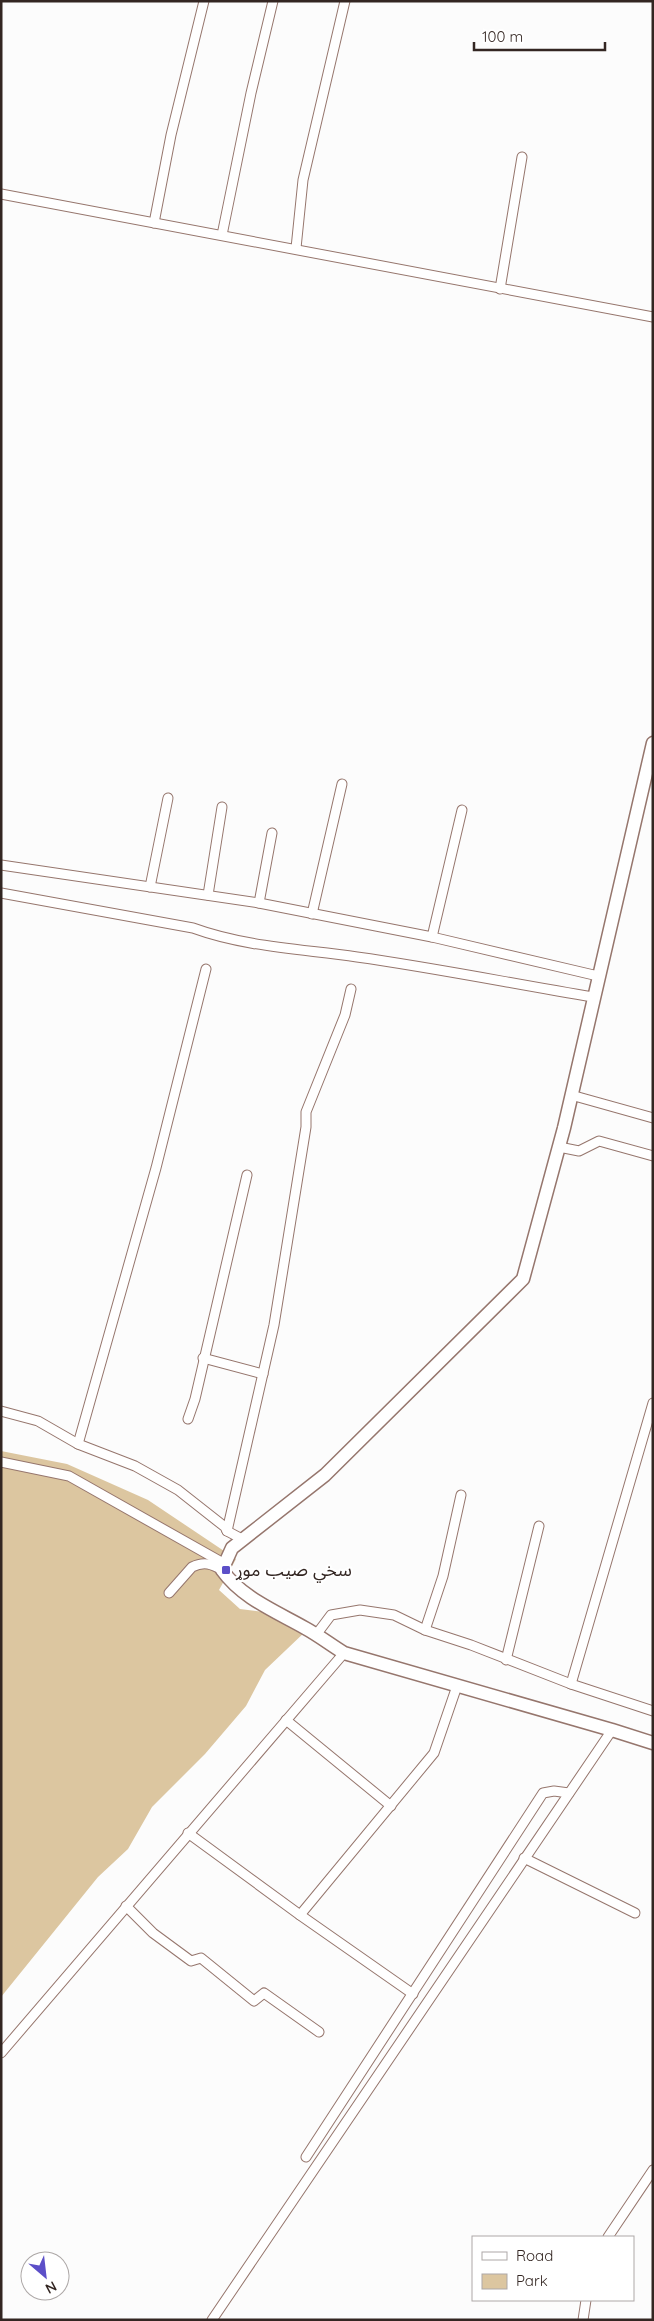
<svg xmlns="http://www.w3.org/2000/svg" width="654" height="2321" font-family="Quicksand,'Noto Sans Arabic',sans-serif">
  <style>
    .green { fill: #dcc6a0 }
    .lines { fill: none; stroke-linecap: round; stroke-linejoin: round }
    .street-casing { stroke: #96766d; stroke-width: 11 }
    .secondary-casing { stroke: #96766d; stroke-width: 15 }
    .street { stroke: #fff; stroke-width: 9 }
    .secondary { stroke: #fff; stroke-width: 12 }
    .poi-dot { fill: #5c4fc8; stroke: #fff; stroke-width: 2 }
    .labels { text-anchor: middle; stroke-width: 4.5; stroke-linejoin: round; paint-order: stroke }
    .poi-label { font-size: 18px; fill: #332622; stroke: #fff; text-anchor: start }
  </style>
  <rect width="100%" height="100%" fill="#fcfcfc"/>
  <path class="green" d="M1 1451 67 1464 148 1500 236 1559 219 1590 240 1609 279 1614 307 1630 265 1670 246 1706 205 1754 152 1807 128 1849 98 1877 1 1997Z"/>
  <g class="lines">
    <defs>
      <g id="street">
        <path d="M1 194 653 317"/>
        <path d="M154 223 171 135 204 1"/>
        <path d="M222 235 251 93 273 1"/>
        <path d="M296 248 303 180 345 1"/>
        <path d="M500 289 522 157"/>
        <path d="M1 865 259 903 432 937 598 976"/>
        <path d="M150 887 168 798"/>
        <path d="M1 893 193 928C245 947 302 949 357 957 436 968 514 984 593 997"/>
        <path d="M208 895 222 807"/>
        <path d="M259 903 272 833"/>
        <path d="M312 914 342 784"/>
        <path d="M432 937 462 810"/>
        <path d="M571 1095 653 1118"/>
        <path d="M559 1147 579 1151 599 1141 653 1156"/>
        <path d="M203 1358 263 1374"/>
        <path d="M1 1411 38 1421 78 1444 135 1466 178 1490 225 1527 227 1531 242 1539"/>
        <path d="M188 1419 195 1399 247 1175"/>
        <path d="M78 1444 156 1168 206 969"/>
        <path d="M1 1462 69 1476 225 1564"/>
        <path d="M227 1531 274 1325 306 1127V1112L345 1015 351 989"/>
        <path d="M169 1593 192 1567C204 1561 212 1564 222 1570"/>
        <path d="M425 1630 443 1576 461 1495"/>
        <path d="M316 1635 331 1615 360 1610 394 1615 425 1630 471 1645 571 1684 653 1711"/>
        <path d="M506 1660 539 1526"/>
        <path d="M571 1684 653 1403"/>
        <path d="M286 1720 391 1806"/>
        <path d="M188 1833 300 1915 413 1994"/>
        <path d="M524 1858 635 1913"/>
        <path d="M126 1906 153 1933 191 1961 201 1958 254 2001 264 1993 319 2032"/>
        <path d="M300 1915 434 1753 457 1686"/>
        <path d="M1 2053 344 1653"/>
        <path d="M306 2157 543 1793 554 1791 569 1793"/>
        <path d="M608 2237 653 2170"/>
        <path d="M212 2320 612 1730"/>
        <path d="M583 2320 586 2300"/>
      </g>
      <path id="secondary" d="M653 743 564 1128 523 1279 325 1475 232 1548 222 1570C242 1598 275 1611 305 1628 318 1635 331 1645 344 1653L612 1730 653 1743"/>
    </defs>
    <use href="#street" class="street-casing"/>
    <use href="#secondary" class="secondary-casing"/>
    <use href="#street" class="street"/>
    <use href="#secondary" class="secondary"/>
  </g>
  <rect class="poi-dot" x="221" y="1565" width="10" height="10" rx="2.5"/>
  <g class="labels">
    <g class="poi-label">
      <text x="236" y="1576">سخي صیب موړ</text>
    </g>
  </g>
  <rect width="654" height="2321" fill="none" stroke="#332622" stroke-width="5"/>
  <rect x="472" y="2236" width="162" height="65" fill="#ffffff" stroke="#ada8a7"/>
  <rect x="482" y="2252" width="25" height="8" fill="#ffffff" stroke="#ada8a7"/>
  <text x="516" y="2261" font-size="15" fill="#332622">Road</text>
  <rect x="482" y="2274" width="25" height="15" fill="#dcc6a0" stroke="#ada8a7"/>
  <text x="516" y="2286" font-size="15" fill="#332622">Park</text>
  <g transform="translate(45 2276) rotate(152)"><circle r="24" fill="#ffffff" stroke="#ada8a7"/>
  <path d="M0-4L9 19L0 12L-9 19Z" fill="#5c4fc8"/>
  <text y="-8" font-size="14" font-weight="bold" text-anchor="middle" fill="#332622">N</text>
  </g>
  <path d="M474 42v8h131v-8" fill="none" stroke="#332622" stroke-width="2.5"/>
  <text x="482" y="42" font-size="15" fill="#332622" stroke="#ffffff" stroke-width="4" paint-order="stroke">100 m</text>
</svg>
